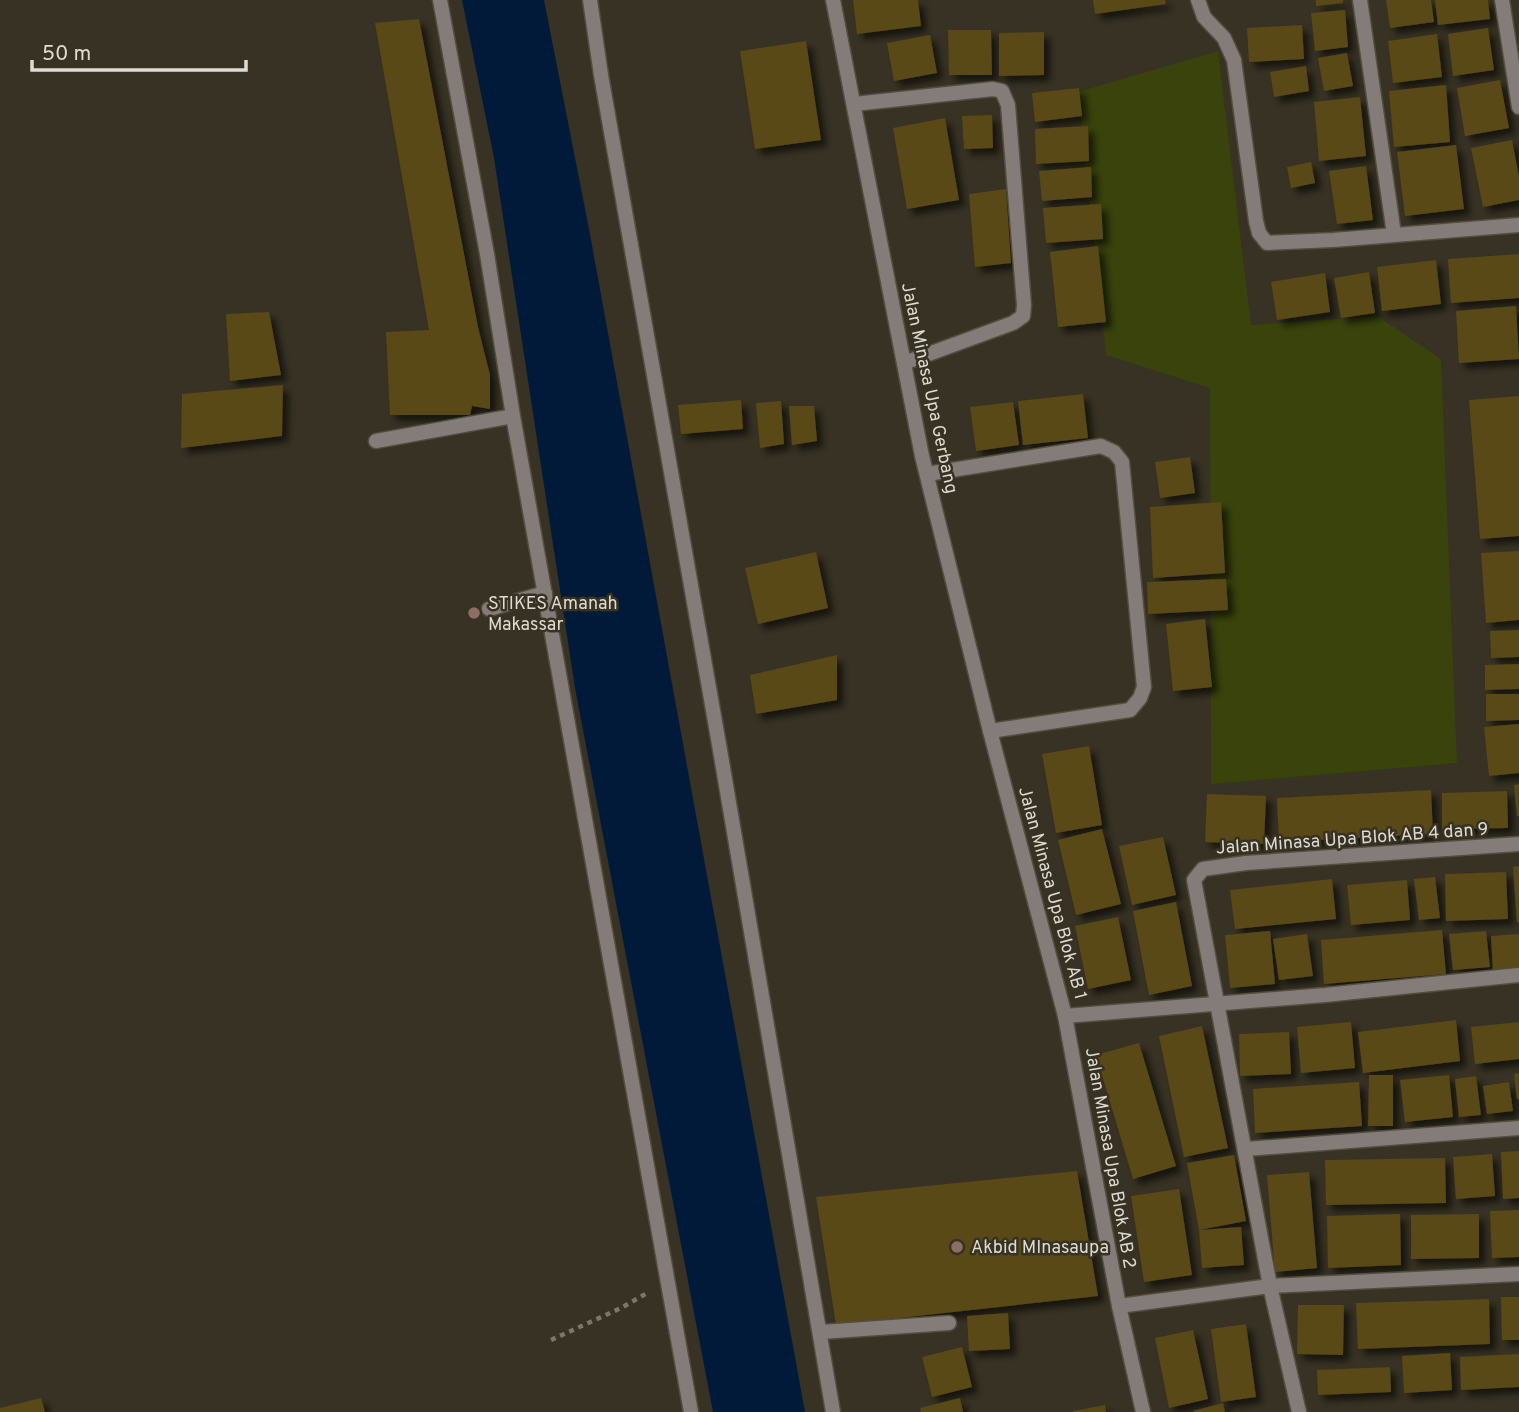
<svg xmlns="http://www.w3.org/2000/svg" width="1519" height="1412" font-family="Overpass,sans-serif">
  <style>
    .green { fill: #39430b }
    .water { fill: #021a3a }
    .building { fill: #584816; filter: url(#shadow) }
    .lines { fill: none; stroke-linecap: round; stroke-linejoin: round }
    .lane-casing { stroke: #524d3f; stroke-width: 17 }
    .street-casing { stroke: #524d3f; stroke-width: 17 }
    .path { stroke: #7a7669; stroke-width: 4.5; stroke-dasharray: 5 5; stroke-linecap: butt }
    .lane { stroke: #847c78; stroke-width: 14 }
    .street { stroke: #847c78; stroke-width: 14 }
    .education-dot { fill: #8d6e63; stroke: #373223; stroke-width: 2.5 }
    .labels { text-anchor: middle; stroke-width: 5; stroke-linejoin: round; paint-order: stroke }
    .street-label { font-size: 18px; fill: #dedbd2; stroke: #373223 }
    .poi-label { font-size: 18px; fill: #dedbd2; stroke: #373223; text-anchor: start }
  </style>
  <defs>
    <filter id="shadow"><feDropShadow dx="6" dy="6" stdDeviation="3.5" flood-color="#0009"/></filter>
  </defs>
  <rect width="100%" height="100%" fill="#373223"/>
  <path class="green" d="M1218 51 1251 325 1377 316 1441 359 1457 763 1211 784 1210 388 1106 355 1078 92Z"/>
  <path class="water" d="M462 0H544L589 229 805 1412H713L575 688 494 158Z"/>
  <g class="building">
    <path d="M853 0H918L921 26 857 34Z"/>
    <path d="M1093 0H1165L1166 4 1095 14Z"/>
    <path d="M1316 0H1343V3L1316 6Z"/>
    <path d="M1386 0H1431L1434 22 1390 28Z"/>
    <path d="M1435 0H1488L1490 19 1438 25Z"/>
    <path d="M1345 10 1348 47 1315 51 1311 13Z"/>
    <path d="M419 19 478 327 490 375V409L472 406 470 415H390L386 332 429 330 375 23Z"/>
    <path d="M1302 25 1304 59 1249 62 1247 28Z"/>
    <path d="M1488 28 1494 70 1453 76 1448 34Z"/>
    <path d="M948 30H991L992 75H949Z"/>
    <path d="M1044 32V75L999 76V33Z"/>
    <path d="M1437 34 1442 77 1393 83 1388 41Z"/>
    <path d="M930 35 937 73 894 81 887 43Z"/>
    <path d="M806 41 821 140 755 149 740 51Z"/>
    <path d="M1347 53 1353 86 1324 91 1318 58Z"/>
    <path d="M1306 66 1309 91 1274 97 1270 72Z"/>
    <path d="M1500 80 1509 128 1465 136 1457 88Z"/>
    <path d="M1446 85 1450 142 1394 147 1389 91Z"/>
    <path d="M1079 88 1082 116 1035 122 1032 93Z"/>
    <path d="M1360 97 1366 156 1319 161 1314 102Z"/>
    <path d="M992 115 993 148 964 149 962 116Z"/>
    <path d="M945 118 959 200 907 209 893 128Z"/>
    <path d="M1088 126 1089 161 1036 164 1035 129Z"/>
    <path d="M1512 140 1519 177V200L1483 207 1471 148Z"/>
    <path d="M1456 145 1464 209 1405 216 1397 152Z"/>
    <path d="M1311 162 1315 183 1291 188 1287 167Z"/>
    <path d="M1366 166 1373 220 1337 224 1329 171Z"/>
    <path d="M1091 167 1092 197 1042 201 1039 171Z"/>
    <path d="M1006 189 1011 263 975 267 969 194Z"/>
    <path d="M1101 204 1103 239 1046 243 1043 208Z"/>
    <path d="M1098 246 1106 322 1058 327 1050 252Z"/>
    <path d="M1519 254V298L1451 303 1448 259Z"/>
    <path d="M1436 260 1441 304 1382 311 1377 267Z"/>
    <path d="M1369 272 1375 313 1341 318 1334 278Z"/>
    <path d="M1325 273 1330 312 1277 320 1271 282Z"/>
    <path d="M1516 306 1519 359 1459 363 1456 311Z"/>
    <path d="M269 312 281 375 230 381 226 314Z"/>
    <path d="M283 385 282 436 181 448 182 394Z"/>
    <path d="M1083 394 1088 438 1023 445 1018 401Z"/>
    <path d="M1519 396V536L1480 539 1469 400Z"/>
    <path d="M741 400 743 429 681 434 678 405Z"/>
    <path d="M781 401 784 444 760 448 756 403Z"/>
    <path d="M1013 402 1019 445 976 451 970 407Z"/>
    <path d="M789 406H814L817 441 792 445Z"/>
    <path d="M1190 457 1195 493 1160 498 1155 462Z"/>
    <path d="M1221 502 1225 573 1153 578 1150 507Z"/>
    <path d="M1519 551V620L1486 623 1481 553Z"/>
    <path d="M816 552 828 608 758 624 745 568Z"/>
    <path d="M1226 579 1228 610 1148 614 1147 582Z"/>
    <path d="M1205 619 1212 687 1173 691 1166 624Z"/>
    <path d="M1519 630V657L1491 658 1490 631Z"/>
    <path d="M837 655V700L756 714 750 675Z"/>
    <path d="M1519 664V689L1485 690V665Z"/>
    <path d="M1486 694H1519V720L1486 721Z"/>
    <path d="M1519 724V773L1489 776 1484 727Z"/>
    <path d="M1089 746 1102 825 1056 833 1042 754Z"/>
    <path d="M1519 784V816H1517L1514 785Z"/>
    <path d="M1431 790 1433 834 1279 842 1277 798Z"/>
    <path d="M1507 791 1508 828 1442 829V793Z"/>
    <path d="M1207 794 1266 796 1264 844 1205 842Z"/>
    <path d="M1102 829 1121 904 1076 915 1058 840Z"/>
    <path d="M1163 837 1176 895 1132 905 1119 846Z"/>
    <path d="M1519 866V922H1517L1513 867Z"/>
    <path d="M1506 872 1508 919 1446 921 1445 874Z"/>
    <path d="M1435 877 1440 918 1419 920 1414 879Z"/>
    <path d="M1332 879 1336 919 1235 929 1230 890Z"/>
    <path d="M1407 880 1410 920 1351 925 1347 885Z"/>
    <path d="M1176 902 1192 986 1149 995 1133 911Z"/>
    <path d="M1118 917 1131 980 1088 989 1075 926Z"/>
    <path d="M1442 930 1446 974 1324 984 1321 940Z"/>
    <path d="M1270 931 1275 984 1230 988 1225 935Z"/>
    <path d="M1486 931 1490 967 1453 970 1449 934Z"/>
    <path d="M1307 934 1313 976 1279 980 1273 939Z"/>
    <path d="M1519 934V971L1493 972 1491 936Z"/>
    <path d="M1456 1020 1460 1061 1363 1073 1358 1032Z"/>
    <path d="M1351 1022 1355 1068 1301 1073 1297 1027Z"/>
    <path d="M1519 1022V1059L1475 1064 1471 1027Z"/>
    <path d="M1202 1026 1228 1148 1184 1157 1159 1036Z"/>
    <path d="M1289 1032 1291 1074 1240 1076 1239 1034Z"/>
    <path d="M1139 1043 1176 1166 1133 1179 1096 1055Z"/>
    <path d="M1519 1073V1099H1517L1514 1074Z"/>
    <path d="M1369 1075H1393V1126H1368Z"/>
    <path d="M1449 1075 1453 1117 1405 1122 1400 1080Z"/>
    <path d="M1476 1076 1481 1115 1459 1117 1455 1079Z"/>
    <path d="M1359 1082 1362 1126 1255 1133 1253 1089Z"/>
    <path d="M1509 1082 1513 1111 1487 1114 1483 1086Z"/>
    <path d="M1519 1151V1198L1503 1199 1501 1152Z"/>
    <path d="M1492 1154 1495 1196 1456 1199 1453 1157Z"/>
    <path d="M1234 1155 1246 1221 1199 1230 1187 1163Z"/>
    <path d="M1445 1158 1446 1203 1326 1205 1325 1160Z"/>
    <path d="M1077 1171 1098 1296 836 1325 816 1197Z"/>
    <path d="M1309 1172 1317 1268 1275 1272 1267 1175Z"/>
    <path d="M1179 1189 1192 1275 1144 1282 1131 1196Z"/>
    <path d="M1519 1210V1257L1492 1258 1490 1211Z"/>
    <path d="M1400 1214 1401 1265 1328 1268 1327 1216Z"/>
    <path d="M1479 1214V1258L1411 1259V1215Z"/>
    <path d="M1241 1227 1244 1265 1202 1268 1199 1230Z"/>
    <path d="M1501 1297H1519V1340H1502Z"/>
    <path d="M1489 1299 1490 1344 1358 1349 1356 1303Z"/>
    <path d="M1298 1305H1344L1343 1355 1297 1354Z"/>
    <path d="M1008 1313 1010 1349 969 1351 967 1316Z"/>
    <path d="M1246 1324 1256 1397 1221 1402 1211 1329Z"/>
    <path d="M1193 1330 1208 1399 1169 1408 1155 1338Z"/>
    <path d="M962 1347 972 1387 932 1397 922 1357Z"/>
    <path d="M1450 1353 1452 1390 1404 1393 1402 1356Z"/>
    <path d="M1519 1354V1387L1461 1390 1460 1357Z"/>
    <path d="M1390 1367 1391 1392 1318 1395 1317 1370Z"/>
    <path d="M41 1398 45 1412H0V1408Z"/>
    <path d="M960 1398 963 1412H921L920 1408Z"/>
    <path d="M1223 1403 1225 1412H1194L1193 1411Z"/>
    <path d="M1105 1405 1106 1412H1074L1073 1411Z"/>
  </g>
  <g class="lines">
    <defs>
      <path id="lane" d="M489 609 545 593"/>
      <g id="street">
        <path d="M440 0 487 254 513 416 691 1412"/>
        <path d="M590 0 601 75 720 750 833 1412"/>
        <path d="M833 0 922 456 990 731 1065 1016 1119 1306 1143 1412"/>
        <path d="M1198 0 1204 17 1224 38 1234 60 1256 221 1259 233 1267 243 1333 240 1519 225"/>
        <path d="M1360 0 1394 234"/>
        <path d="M1502 0 1519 107"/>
        <path d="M854 104 993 89 1002 91 1008 105 1024 305 1023 316 1013 323 904 363"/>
        <path d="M376 441 513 416"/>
        <path d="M927 474 1101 446 1114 452 1122 462 1144 687 1140 698 1130 710 990 731"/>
        <path d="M1065 1016 1325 995 1519 975"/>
        <path d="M1246 1149 1519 1128"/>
        <path d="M1119 1306 1270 1286 1519 1274"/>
        <path d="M821 1332 949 1323"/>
        <path d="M1299 1412 1270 1286 1194 880 1203 869 1246 863 1519 844"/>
      </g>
    </defs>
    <use href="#lane" class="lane-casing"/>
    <use href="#street" class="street-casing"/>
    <path class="path" d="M551 1340 621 1308 649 1292"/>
    <use href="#lane" class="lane"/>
    <use href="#street" class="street"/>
  </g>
  <g class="education-dot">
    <circle cx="474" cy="613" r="7"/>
    <circle cx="957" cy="1247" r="7"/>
  </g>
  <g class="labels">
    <g class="street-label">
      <text transform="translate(930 388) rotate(78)" y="6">Jalan Minasa Upa Gerbang</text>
      <text transform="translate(1352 838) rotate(-4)" y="6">Jalan Minasa Upa Blok AB 4 dan 9</text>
      <text transform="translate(1053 893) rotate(75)" y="6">Jalan Minasa Upa Blok AB 1</text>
      <text transform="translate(1111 1158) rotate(80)" y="6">Jalan Minasa Upa Blok AB 2</text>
    </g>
    <g class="poi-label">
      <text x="488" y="609">STIKES Amanah<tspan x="488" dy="21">Makassar</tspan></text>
      <text x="971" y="1253">Akbid MInasaupa</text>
    </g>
  </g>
  <path d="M32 60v10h214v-10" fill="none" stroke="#dedbd2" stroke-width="3.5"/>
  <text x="42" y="60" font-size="21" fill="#dedbd2" stroke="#373223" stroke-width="5" paint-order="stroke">50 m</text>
</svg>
